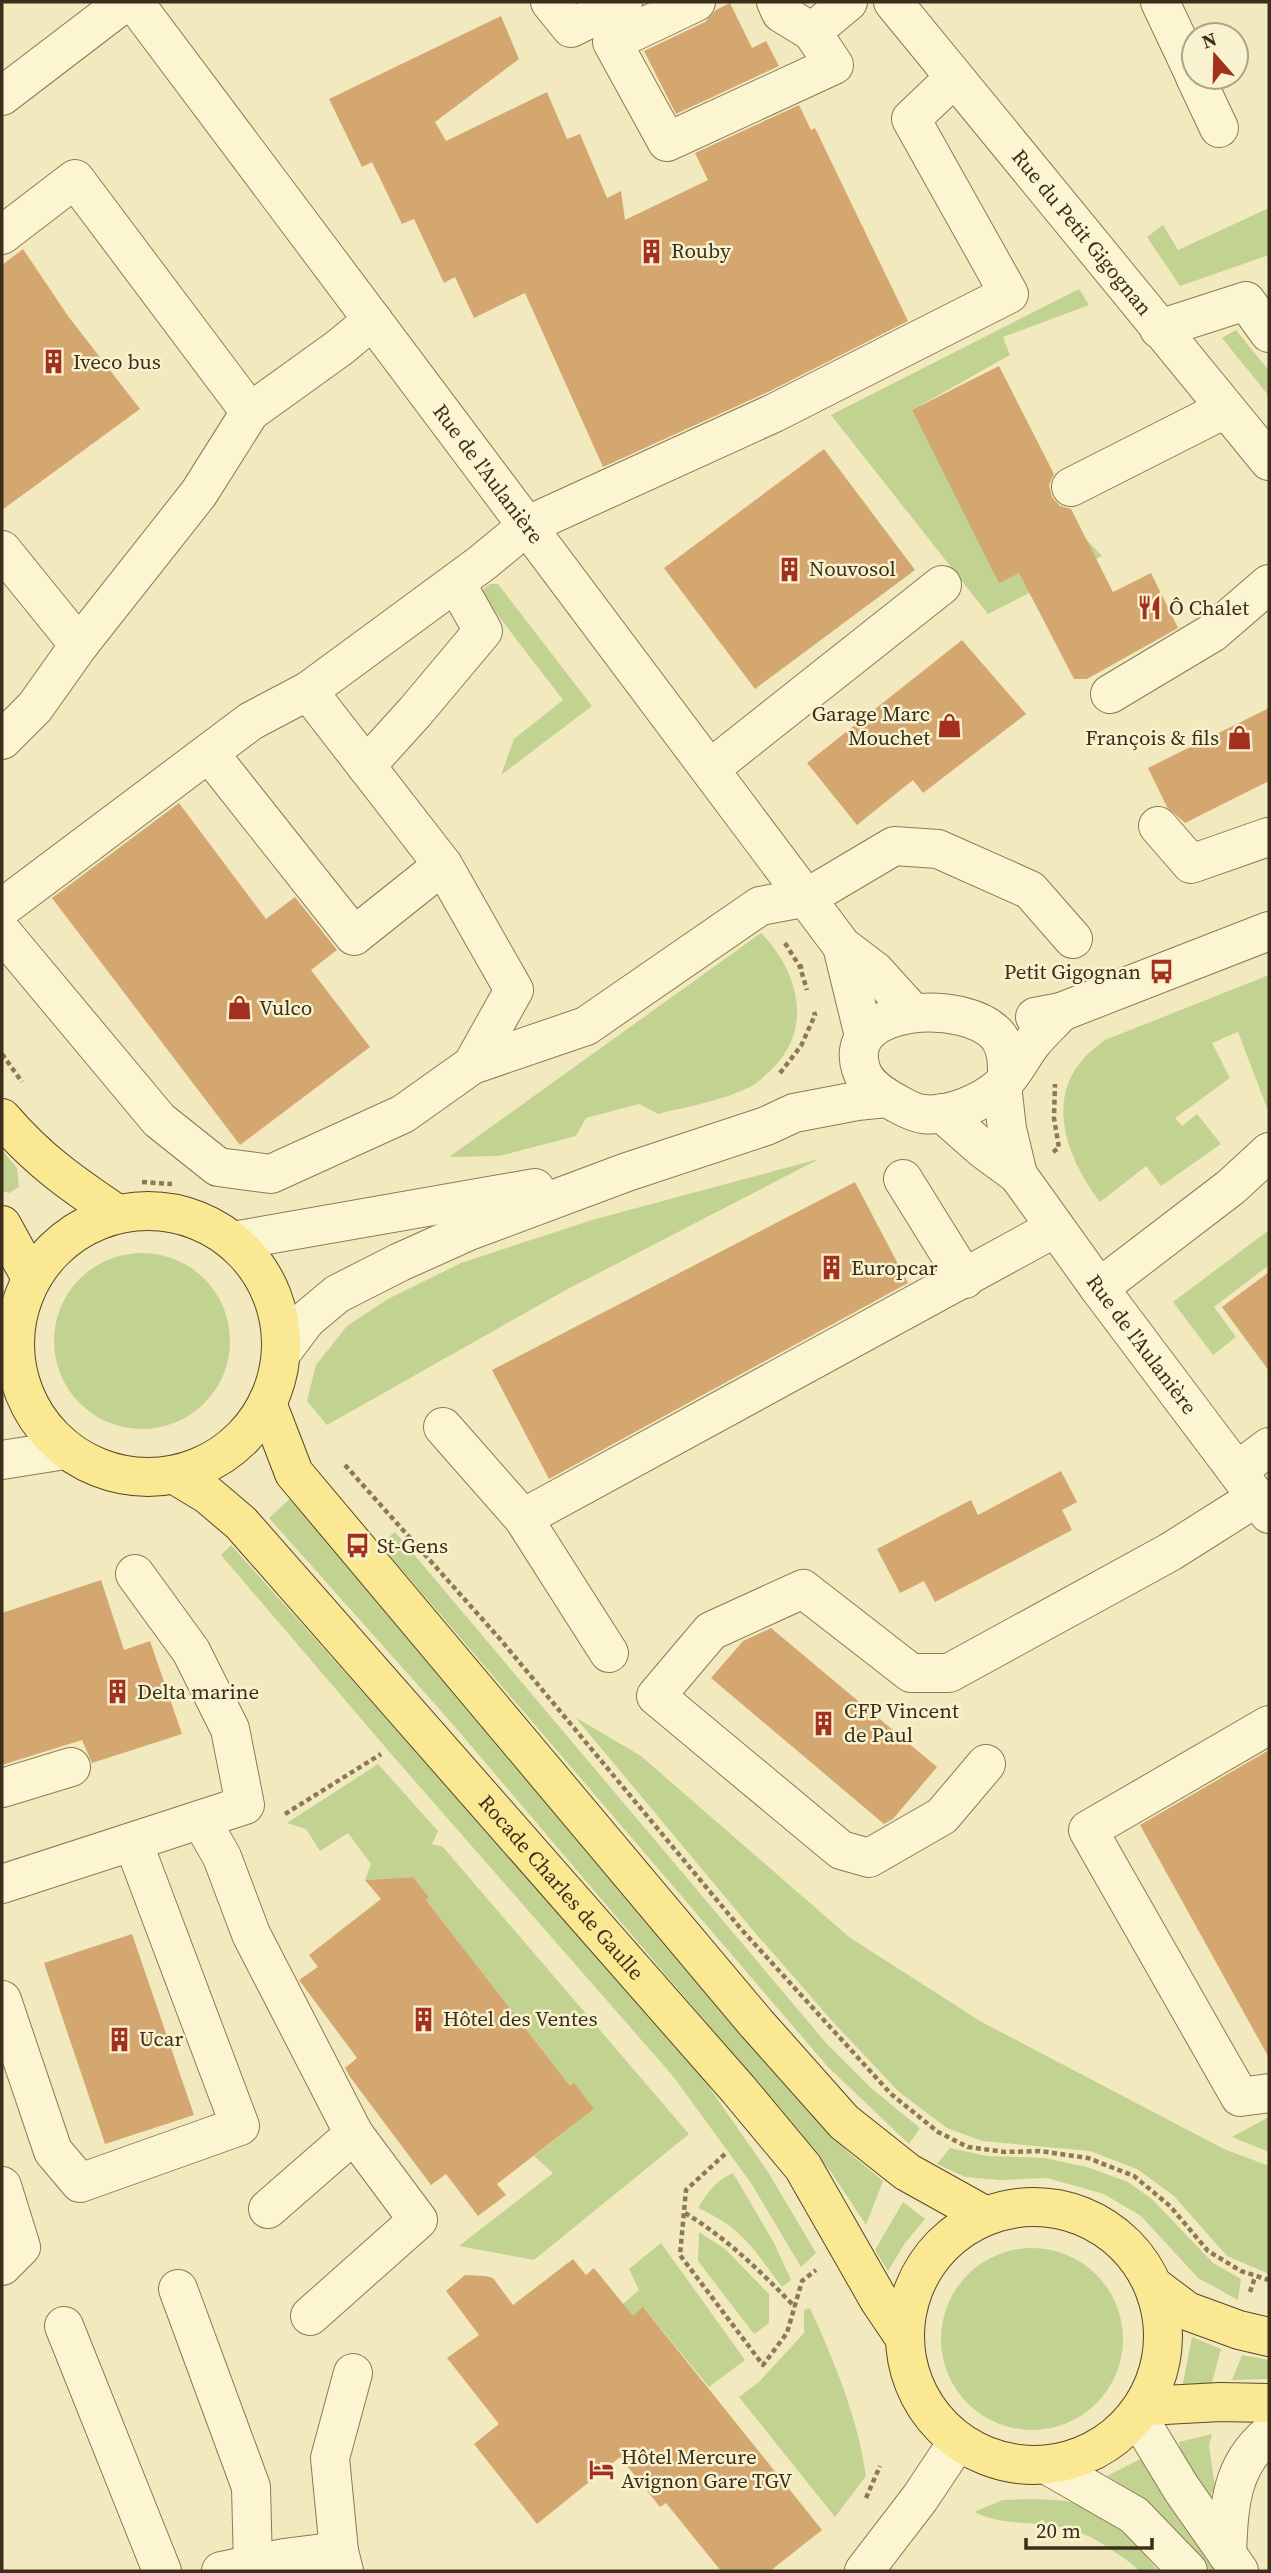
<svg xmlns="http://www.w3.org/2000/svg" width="1271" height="2573" font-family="'Source Serif 4',serif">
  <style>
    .green { fill: #c2d291 }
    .building { fill: #d5a770 }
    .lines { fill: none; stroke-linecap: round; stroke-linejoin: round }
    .minor-casing { stroke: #8d7a55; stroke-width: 40 }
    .major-casing { stroke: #5a472a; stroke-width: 40 }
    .path { stroke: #8d7a55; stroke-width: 4.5; stroke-dasharray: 5 3.5; stroke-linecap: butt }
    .minor { stroke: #fcf5d2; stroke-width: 38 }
    .major { stroke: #fae892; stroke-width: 38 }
    .labels { text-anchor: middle; stroke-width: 5; stroke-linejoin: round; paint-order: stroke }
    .street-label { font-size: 21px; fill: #3b2f1b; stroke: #f9f2cf }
    .poi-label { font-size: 21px; fill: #3b2f1b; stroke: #f9f2cf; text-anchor: start }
  </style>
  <rect width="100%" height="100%" fill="#f2eabe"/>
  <g class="green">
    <path d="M1269 208V255L1180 286 1147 237 1163 225 1178 250Z"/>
    <path d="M1079 289 1089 305 1003 337 1010 355 912 410 999 582 1086 539 1102 556 988 614 831 415Z"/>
    <path d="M1236 330 1269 371V396L1222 338Z"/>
    <path d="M490 584H498L592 706 501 775 514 739 563 700 480 592Z"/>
    <path d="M761 933C799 972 814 1029 771 1070 764 1076 758 1083 750 1087 722 1101 688 1106 658 1114L639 1104 586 1118 576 1136 499 1156 449 1157Z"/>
    <path d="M1269 975V1107L1267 1108 1238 1032 1212 1043 1230 1078 1175 1118 1182 1126 1197 1114 1221 1144 1161 1186 1146 1166 1100 1202C1069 1161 1044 1102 1084 1058 1090 1051 1098 1046 1105 1040Z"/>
    <path d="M2 1150 17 1168 19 1187 9 1193 2 1191Z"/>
    <path d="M819 1159 564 1291 327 1425 307 1401 316 1365 347 1326 388 1299 461 1263 592 1220Z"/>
    <path d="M1269 1230V1265L1214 1307 1236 1337 1213 1355 1173 1302Z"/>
    <circle cx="142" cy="1341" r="88"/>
    <path d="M292 1497 807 2110 848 2152 883 2181 866 2225 831 2172 784 2114 450 1721 269 1518Z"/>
    <path d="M395 1532 827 2044 871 2088 920 2128 909 2144 828 2067 380 1544Z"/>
    <path d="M231 1545 684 2051 768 2172 816 2253 801 2267 751 2183 672 2075 392 1755 221 1555Z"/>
    <path d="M575 1717 641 1756 849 1937 980 2021 1224 2149 1269 2166V2274L1227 2256 1174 2196 1137 2169 1090 2151 982 2141 947 2128 899 2092 834 2023 751 1928Z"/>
    <path d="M378 1764 438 1831 432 1844 443 1847 689 2134 534 2260 459 2246 553 2173 534 2156 594 2109 570 2086 426 1900 429 1897 413 1877 365 1880 371 1864 348 1833 320 1851 306 1829 287 1823Z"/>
    <path d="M1269 2117V2152L1232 2137Z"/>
    <path d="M950 2148 987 2156 1045 2158 1087 2167 1128 2182 1152 2199 1213 2263 1241 2279 1238 2300 1198 2278 1141 2216 1104 2194 1047 2178 1000 2180 965 2177 937 2164Z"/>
    <path d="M733 2173 774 2243 791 2280 782 2287C754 2250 743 2228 698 2208 707 2193 716 2180 733 2173Z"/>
    <path d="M903 2202 925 2219 905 2243 888 2271 875 2250Z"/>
    <path d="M699 2232 725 2249 769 2294V2323L754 2334 698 2261Z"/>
    <path d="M661 2243 745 2360 709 2387 644 2308 625 2323 615 2311 639 2290 629 2269Z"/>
    <circle cx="1032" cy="2339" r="91"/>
    <path d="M810 2308C834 2361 858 2418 866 2476L835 2517 739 2397 759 2382 804 2333V2310Z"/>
    <path d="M1192 2337 1221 2349 1211 2386 1182 2388Z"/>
    <path d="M1242 2355 1269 2360V2379L1232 2380Z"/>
    <path d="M1212 2434 1209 2446 1215 2487 1207 2502 1180 2451 1179 2442Z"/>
    <path d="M1150 2454 1221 2571H1203C1173 2536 1147 2499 1107 2476Z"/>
    <path d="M1036 2499C1048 2500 1062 2499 1074 2503 1110 2513 1135 2543 1158 2571H1139C1132 2563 1122 2557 1113 2551 1098 2540 1083 2532 1064 2528 1033 2520 1005 2527 974 2512L1003 2500Z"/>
  </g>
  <g class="building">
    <path d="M730 3 752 48 766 41 779 66 676 114 644 51 705 22 716 10Z"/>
    <path d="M501 16 519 59 435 122 446 141 547 92 567 139 580 134 607 198 621 191 625 220 708 180 695 153 799 105 811 130 815 128 908 321 770 391 603 467 525 293 474 318 455 277 444 283 414 219 402 224 372 162 362 167 329 99Z"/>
    <path d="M23 249 68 316 140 409 2 510V265Z"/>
    <path d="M999 366 1054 474 1049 485 1052 497 1060 506 1071 509 1113 592 1151 573 1178 628 1087 679H1074L1019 573 999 583 912 410Z"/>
    <path d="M824 449 915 570 755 689 664 568Z"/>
    <path d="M962 640 1026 714 923 793 913 780 857 825 807 763Z"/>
    <path d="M1269 708V781L1185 823 1167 807 1148 768Z"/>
    <path d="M179 803 266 919 295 897 337 950 311 970 370 1047 240 1145 52 898Z"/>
    <path d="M855 1182 908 1283 549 1479 492 1370Z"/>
    <path d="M1269 1272V1371L1222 1307Z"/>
    <path d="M1061 1471 1077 1502 1062 1510 1072 1530 935 1602 924 1581 900 1593 877 1549 971 1500 978 1515Z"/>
    <path d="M101 1580 124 1650 150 1641 182 1734 92 1763 82 1740 2 1765V1613Z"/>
    <path d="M771 1628 937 1767 893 1819 884 1824 711 1678 743 1641Z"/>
    <path d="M1269 1750V2058L1140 1825Z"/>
    <path d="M413 1877 429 1897 426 1900 570 2086 574 2083 594 2109 497 2184 506 2195 478 2216 446 2174 431 2185 350 2077 345 2068 357 2058 299 1980 318 1967 309 1955 381 1899 365 1880Z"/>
    <path d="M132 1934 194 2115 105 2144 44 1963Z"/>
    <path d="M573 2259 586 2275 594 2268 633 2316 643 2307 822 2530 770 2571H721L666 2503 660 2507 620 2457 537 2524 474 2444 499 2424 447 2358 479 2335 446 2291 465 2275 485 2276 493 2278 513 2305Z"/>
  </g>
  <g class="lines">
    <defs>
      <g id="minor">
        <path id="s1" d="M134 2 842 946 875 971 913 1013"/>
        <path d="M550 2 571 28 623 2"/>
        <path d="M696 2 612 42 667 142 834 65 812 32 781 13 776 2"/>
        <path id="s2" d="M893 2 1269 461"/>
        <path d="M1160 2 1194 74"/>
        <path d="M812 32 848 2"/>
        <path d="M1195 77 1219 128"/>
        <path d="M2 96 125 2"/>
        <path d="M2 235 75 179 250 412"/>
        <path d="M1159 329 1246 301 1269 333"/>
        <path d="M1071 487 1225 409"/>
        <path d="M2 550 79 645 35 707 2 740"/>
        <path d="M79 645 199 493 250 412 339 348 373 320"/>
        <path d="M1110 694 1212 633 1269 584"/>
        <path d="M209 753 354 936 443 865"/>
        <path d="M366 766 415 712 483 631 456 583"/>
        <path d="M711 768 942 585"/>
        <path d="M1158 826 1191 864 1268 837"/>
        <path d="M2 908 251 721 308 691"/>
        <path d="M2 932 159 1120 218 1167 271 1174 403 1114 472 1065 514 990 443 865 308 691 482 563 528 525 774 413 1009 294 911 119 954 78"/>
        <path d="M842 946 864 1036"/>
        <path d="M1035 1017 1061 1012 1269 931"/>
        <path d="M472 1065 586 1026 760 906 808 897 894 846 938 849 1030 890 1073 939"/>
        <path d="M1007 1076C1007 1062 1007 1048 998 1036 967 998 840 1004 861 1069 866 1086 883 1096 898 1104 905 1108 914 1113 923 1114 948 1117 982 1103 1001 1086 1013 1075 1022 1056 1032 1043 1041 1032 1052 1022 1061 1012"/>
        <path d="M1002 1085 1007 1129 1018 1175"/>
        <path id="s3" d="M942 1113 984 1150 1018 1175 1099 1288 1269 1514"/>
        <path d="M903 1179 965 1279"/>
        <path d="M233 1241 535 1188"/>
        <path d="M1099 1288 1231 1187 1269 1152"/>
        <path d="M282 1352 306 1320 337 1294 400 1262 469 1231 627 1172 766 1126 794 1113 857 1101 886 1098"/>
        <path d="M2 1362 14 1351"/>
        <path d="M443 1427 523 1518 609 1653"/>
        <path d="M2 1460 65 1450"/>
        <path d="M1237 1471 1269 1447"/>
        <path d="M523 1518 1055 1228"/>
        <path d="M1269 1725 1088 1830 1240 2097 1269 2093"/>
        <path d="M986 1764 942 1816 869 1858 841 1850 656 1696 711 1631 803 1589 911 1673H949L1170 1552 1257 1497"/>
        <path d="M2 1788 71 1767"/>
        <path d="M201 1820 222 1857 251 1934 354 2134 268 2209"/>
        <path d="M2 1884 245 1805 230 1729 191 1651 135 1574"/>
        <path d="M2 2000 53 2151 80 2183 240 2126 133 1842"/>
        <path d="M2 2186 21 2247 2 2266"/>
        <path d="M178 2289 251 2487 253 2565"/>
        <path d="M310 2316 418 2220 354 2134"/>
        <path d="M64 2326 162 2571"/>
        <path d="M1138 2417 1181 2488 1239 2571"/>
        <path d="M1047 2465 1134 2515 1188 2571"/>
        <path d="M1227 2554C1229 2507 1230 2466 1269 2434"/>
        <path d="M221 2571 284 2558 339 2551"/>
        <path d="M344 2571 339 2551 330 2458 353 2373"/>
        <path d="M864 2571 920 2498 958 2441"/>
      </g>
      <g id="major">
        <path d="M2 1118C38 1160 71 1183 117 1214"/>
        <circle cx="148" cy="1344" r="133"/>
        <path d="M2 1225 31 1278"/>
        <path d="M267 1403 294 1473 756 2023 844 2122 907 2172 986 2216"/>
        <path id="s4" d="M175 1475 208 1495 241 1523 738 2089 803 2167 879 2300 904 2337"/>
        <circle cx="1034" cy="2336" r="129"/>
        <path d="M1155 2287 1187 2311 1239 2330 1269 2337"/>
        <path d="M1146 2406 1220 2402 1269 2403"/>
      </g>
    </defs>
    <use href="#minor" class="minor-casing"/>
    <use href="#major" class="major-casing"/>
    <g class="path">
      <path d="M785 943 800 967"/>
      <path d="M803 966 800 967 807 990"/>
      <path d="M2 1054 22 1082"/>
      <path d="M780 1073 801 1046 815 1015 814 1012"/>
      <path d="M1053 1152 1059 1148 1054 1118 1055 1084"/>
      <path d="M142 1182 172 1184"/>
      <path d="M345 1465 500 1639 741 1929 891 2094 938 2132 968 2147 1005 2152 1040 2151 1088 2158 1134 2176 1170 2206 1208 2251 1241 2271 1269 2280"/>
      <path d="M285 1814 381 1754"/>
      <path d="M725 2154 686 2190 680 2255 763 2365 787 2333 802 2281 816 2270"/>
      <path d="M685 2213C728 2239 760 2271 795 2307"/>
      <path d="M1250 2292 1255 2277"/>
      <path d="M866 2498 880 2466"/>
    </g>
    <use href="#minor" class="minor"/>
    <use href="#major" class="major"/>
  </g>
  <defs>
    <symbol id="building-bare" viewBox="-9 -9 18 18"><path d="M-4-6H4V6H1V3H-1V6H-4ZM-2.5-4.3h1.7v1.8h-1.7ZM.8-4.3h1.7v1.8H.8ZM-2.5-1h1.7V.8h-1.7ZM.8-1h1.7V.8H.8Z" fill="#a32f1e" stroke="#f9f2cf" stroke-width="2.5" paint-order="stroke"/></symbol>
    <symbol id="restaurant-bare" viewBox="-9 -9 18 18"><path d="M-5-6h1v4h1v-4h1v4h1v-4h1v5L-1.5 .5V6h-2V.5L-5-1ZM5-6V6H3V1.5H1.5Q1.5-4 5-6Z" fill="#a32f1e" stroke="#f9f2cf" stroke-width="2.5" paint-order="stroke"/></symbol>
    <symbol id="shop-bare" viewBox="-9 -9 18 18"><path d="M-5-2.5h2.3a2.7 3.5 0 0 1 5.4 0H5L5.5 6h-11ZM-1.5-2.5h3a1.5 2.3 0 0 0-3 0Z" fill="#a32f1e" stroke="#f9f2cf" stroke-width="2.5" paint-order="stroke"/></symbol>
    <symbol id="bus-bare" viewBox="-9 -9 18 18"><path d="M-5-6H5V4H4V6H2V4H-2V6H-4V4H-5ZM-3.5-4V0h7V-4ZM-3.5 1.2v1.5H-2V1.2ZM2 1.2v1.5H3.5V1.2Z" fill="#a32f1e" stroke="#f9f2cf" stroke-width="2.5" paint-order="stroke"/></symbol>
    <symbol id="hotel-bare" viewBox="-9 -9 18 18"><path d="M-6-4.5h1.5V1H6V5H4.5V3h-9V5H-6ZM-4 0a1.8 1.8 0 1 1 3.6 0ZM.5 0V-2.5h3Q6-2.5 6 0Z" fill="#a32f1e" stroke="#f9f2cf" stroke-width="2.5" paint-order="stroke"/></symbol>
  </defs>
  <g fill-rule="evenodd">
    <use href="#building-bare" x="634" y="234" width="35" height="35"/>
    <use href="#building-bare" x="36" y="344" width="35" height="35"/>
    <use href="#building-bare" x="772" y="552" width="35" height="35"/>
    <use href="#restaurant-bare" x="1132" y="590" width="35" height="35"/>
    <use href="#shop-bare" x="932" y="708" width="35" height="35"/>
    <use href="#shop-bare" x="1222" y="720" width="35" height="35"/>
    <use href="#bus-bare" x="1144" y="954" width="35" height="35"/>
    <use href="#shop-bare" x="222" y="990" width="35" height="35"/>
    <use href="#building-bare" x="814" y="1250" width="35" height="35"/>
    <use href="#bus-bare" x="340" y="1528" width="35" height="35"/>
    <use href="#building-bare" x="100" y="1674" width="35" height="35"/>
    <use href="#building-bare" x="806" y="1706" width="35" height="35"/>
    <use href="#building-bare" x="406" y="2002" width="35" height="35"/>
    <use href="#building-bare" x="102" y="2022" width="35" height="35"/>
    <use href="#hotel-bare" x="584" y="2452" width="35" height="35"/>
  </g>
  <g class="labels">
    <g class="street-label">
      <text dy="7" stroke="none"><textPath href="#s2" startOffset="298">Rue du Petit Gigognan</textPath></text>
      <text dy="7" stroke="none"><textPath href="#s1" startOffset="590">Rue de l'Aulanière</textPath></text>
      <text dy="7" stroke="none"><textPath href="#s3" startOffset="308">Rue de l'Aulanière</textPath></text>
      <text dy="7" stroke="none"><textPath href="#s4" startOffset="567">Rocade Charles de Gaulle</textPath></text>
    </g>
    <g class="poi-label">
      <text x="671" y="258">Rouby</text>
      <text x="73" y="369">Iveco bus</text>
      <text x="809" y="576">Nouvosol</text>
      <text x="1169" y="615">Ô Chalet</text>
      <text x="930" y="721" text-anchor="end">Garage Marc<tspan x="930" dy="24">Mouchet</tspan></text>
      <text x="1219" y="745" text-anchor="end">François &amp; fils</text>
      <text x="1141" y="979" text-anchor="end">Petit Gigognan</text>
      <text x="259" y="1015">Vulco</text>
      <text x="851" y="1275">Europcar</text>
      <text x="377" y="1553">St-Gens</text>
      <text x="137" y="1699">Delta marine</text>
      <text x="844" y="1718">CFP Vincent<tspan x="844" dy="24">de Paul</tspan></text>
      <text x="443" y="2026">Hôtel des Ventes</text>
      <text x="139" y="2046">Ucar</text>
      <text x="621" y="2464">Hôtel Mercure<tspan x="621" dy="24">Avignon Gare TGV</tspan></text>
    </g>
  </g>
  <rect width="1271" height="2573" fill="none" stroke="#3b2f1b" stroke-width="7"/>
  <g transform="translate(1215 56) rotate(340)"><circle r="33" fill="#f9f2cf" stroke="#ada487" stroke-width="2"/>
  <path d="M0-5L12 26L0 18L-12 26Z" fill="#a32f1e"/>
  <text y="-10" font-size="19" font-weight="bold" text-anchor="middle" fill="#3b2f1b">N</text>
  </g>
  <path d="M1026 2538v10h126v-10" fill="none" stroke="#3b2f1b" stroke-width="3.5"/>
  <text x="1036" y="2538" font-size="21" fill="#3b2f1b" stroke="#f9f2cf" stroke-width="5" paint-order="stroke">20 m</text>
</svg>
